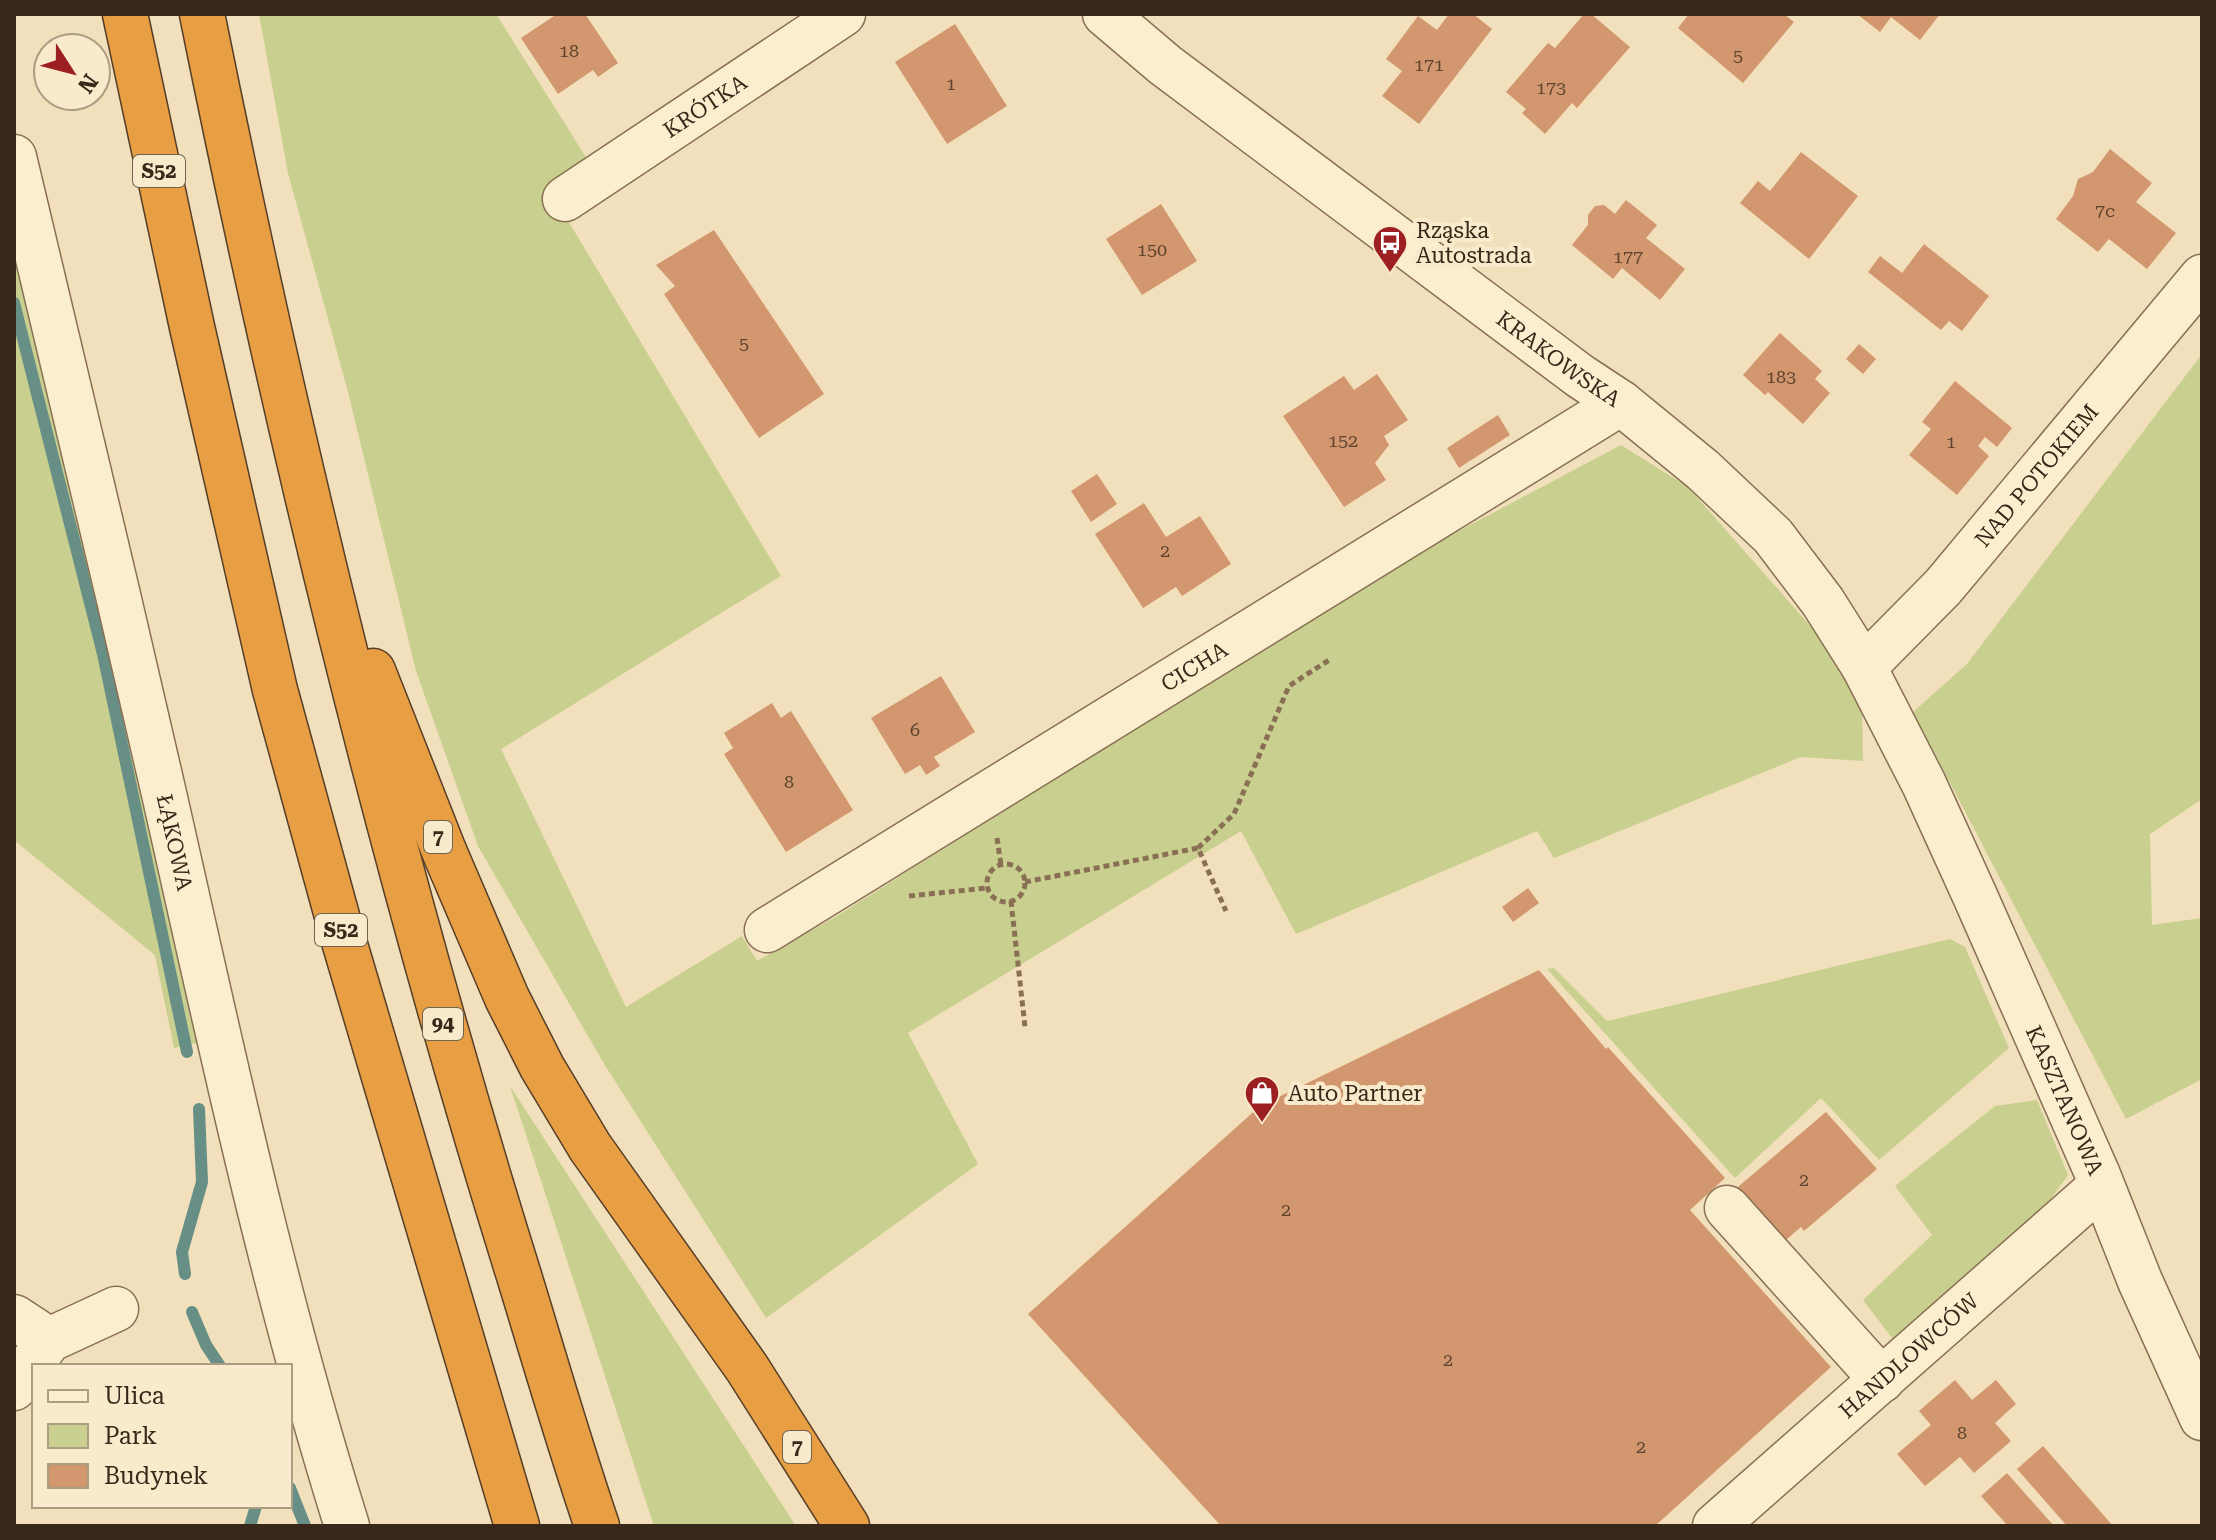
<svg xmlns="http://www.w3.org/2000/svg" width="2216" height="1540" font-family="'Roboto Serif',serif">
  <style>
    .green { fill: #c8cf8f }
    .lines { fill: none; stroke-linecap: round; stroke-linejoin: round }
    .stream { stroke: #678f85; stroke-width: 12 }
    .building { fill: #d2976e }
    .minor-casing { stroke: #897054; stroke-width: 47 }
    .highway-casing { stroke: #563e29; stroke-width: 47 }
    .path { stroke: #897054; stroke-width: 5; stroke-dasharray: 6 4; stroke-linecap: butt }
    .minor { stroke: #fbeece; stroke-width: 44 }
    .highway { stroke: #e89f43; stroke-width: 44 }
    .labels { text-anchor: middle; stroke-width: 8; stroke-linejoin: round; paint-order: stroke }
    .number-label { font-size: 18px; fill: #5e442f }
    .shield { fill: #f8eacb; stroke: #71624f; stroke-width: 2 }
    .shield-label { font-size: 20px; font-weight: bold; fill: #37281a }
    .street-label { font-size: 22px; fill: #37281a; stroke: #f8eacb }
    .poi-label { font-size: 22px; fill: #37281a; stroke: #f8eacb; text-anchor: start }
  </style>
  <rect width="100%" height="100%" fill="#f1e0bb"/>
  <g class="green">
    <path d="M259 14H496L589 162 549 189 781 576 501 749 626 1007 742 936 757 961 837 916 1387 569 1621 445 1688 487 1820 637 1862 706 1863 761 1801 757 1554 858 1537 831 1296 934 1241 831 908 1033 978 1164 766 1318 606 1067 478 846 416 671 347 388 288 173Z"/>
    <path d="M14 244 201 1042 174 1048 155 955 14 840Z"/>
    <path d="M2202 354V799L2150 834 2152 925 2202 918V1079L2126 1119 1913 712 1967 664Z"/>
    <path d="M1950 939 1965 947 2009 1048 1879 1160 1821 1098 1735 1178 1547 969 1554 968 1607 1021Z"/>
    <path d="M510 1086 796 1526H654Z"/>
    <path d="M2037 1100 2068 1175 2038 1217 1884 1360 1878 1352 1892 1338 1863 1300 1932 1235 1895 1186 1995 1106Z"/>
  </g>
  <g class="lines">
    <g class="stream">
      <path d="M14 303 103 654 187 1052"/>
      <path d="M185 1274 182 1252 202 1182 199 1109"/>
      <path d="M192 1312 206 1345 220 1366"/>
      <path d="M290 1488 305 1526"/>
      <path d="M250 1526 256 1506"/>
    </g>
  </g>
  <g class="building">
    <path d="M557 14H585L618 63 598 77 593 70 558 94 521 38Z"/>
    <path d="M1449 14H1473L1492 29 1419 124 1382 96 1402 71 1386 59 1418 16 1437 30Z"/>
    <path d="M1584 14H1591L1630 47 1577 108 1572 103 1545 134 1522 113 1526 109 1506 92 1548 43 1555 48Z"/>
    <path d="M1689 14H1784L1794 22 1743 83 1678 28Z"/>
    <path d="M1857 14H1940L1920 40 1891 17 1880 32Z"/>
    <path d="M955 24 1007 106 947 144 895 62Z"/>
    <path d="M2110 149 2152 183 2136 202 2176 233 2147 269 2109 239 2098 252 2056 219 2073 196 2078 179 2093 172Z"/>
    <path d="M1801 152 1858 196 1809 259 1740 203 1758 181 1770 191Z"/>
    <path d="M1626 200 1657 225 1646 238 1685 269 1660 300 1622 268 1613 279 1572 245 1588 225V215L1595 206 1604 205 1615 214Z"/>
    <path d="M1161 204 1197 261 1142 295 1106 239Z"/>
    <path d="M714 230 824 394 759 438 664 294 675 286 656 265Z"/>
    <path d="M1924 244 1989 296 1962 331 1949 321 1941 330 1868 272 1880 256 1902 273Z"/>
    <path d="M1780 333 1822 371 1815 379 1830 393 1803 424 1768 392 1765 395 1743 375Z"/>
    <path d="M1859 344 1876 359 1863 374 1846 359Z"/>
    <path d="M1377 374 1408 420 1384 436 1389 445 1375 463 1386 480 1344 507 1283 416 1344 376 1354 390Z"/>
    <path d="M1955 381 2012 428 1997 447 1985 437 1978 446 1989 456 1957 495 1909 455 1931 429 1922 422Z"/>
    <path d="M1498 415 1510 435 1459 468 1447 448Z"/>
    <path d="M1097 474 1117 504 1091 522 1071 491Z"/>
    <path d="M1144 503 1166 537 1200 516 1231 564 1182 596 1176 587 1143 608 1095 534Z"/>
    <path d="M941 676 975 732 934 757 940 766 926 775 920 765 905 774 871 718Z"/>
    <path d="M772 703 781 718 791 711 853 810 786 852 724 754 733 748 724 733Z"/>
    <path d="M1528 888 1539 903 1513 922 1502 907Z"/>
    <path d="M1539 970 1606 1049 1608 1047 1725 1178 1690 1210 1831 1367 1655 1526H1221L1028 1314 1260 1106Z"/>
    <path d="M1826 1112 1877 1169 1804 1231 1801 1227 1779 1246 1732 1192Z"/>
    <path d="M1955 1380 1972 1400 1996 1380 2016 1404 1995 1423 2011 1441 1974 1473 1960 1457 1925 1486 1897 1454 1931 1425 1919 1411Z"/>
    <path d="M2043 1446 2113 1526H2067L2017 1469Z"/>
    <path d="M2007 1473 2054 1526H2008L1981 1496Z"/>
  </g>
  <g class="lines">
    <defs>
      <g id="minor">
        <path id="s1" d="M1105 14 1165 65 1580 376 1621 403 1703 470 1773 536 1823 602 1864 667 1924 784 1975 896 2098 1175 2140 1281 2202 1418"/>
        <path id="s2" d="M14 157C65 370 116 584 165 798 220 1042 272 1287 347 1526"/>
        <path id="s3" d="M565 199 843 14"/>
        <path id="s4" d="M1864 667 1943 587 2202 277"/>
        <path id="s5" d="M767 930 1621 403"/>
        <path d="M1727 1208 1882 1380"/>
        <path d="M14 1317 49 1340"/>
        <path d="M14 1388 49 1340 116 1309"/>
        <path id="s6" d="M1715 1526 2101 1186"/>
      </g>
      <g id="highway">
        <path d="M125 14 192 327 275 690 343 938 517 1526"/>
        <path d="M202 14C288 440 390 863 520 1279 545 1361 569 1444 597 1526"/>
        <path d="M373 671 444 851 507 998 542 1067 590 1147 747 1368 847 1526"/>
      </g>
    </defs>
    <use href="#minor" class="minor-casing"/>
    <use href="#highway" class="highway-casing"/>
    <g class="path">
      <path d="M997 838 1001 865"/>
      <path d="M1198 848 1234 814 1289 686 1329 660"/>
      <circle cx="1006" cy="883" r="19"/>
      <path d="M1025 882 1198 848 1226 911"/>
      <path d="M909 896 987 888"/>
      <path d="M1011 901 1025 1027"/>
    </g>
    <use href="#minor" class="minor"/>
    <use href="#highway" class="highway"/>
  </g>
  <defs>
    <symbol id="bus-pin" viewBox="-11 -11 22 30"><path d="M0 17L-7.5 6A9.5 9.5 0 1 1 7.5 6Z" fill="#9c2021" stroke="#f8eacb"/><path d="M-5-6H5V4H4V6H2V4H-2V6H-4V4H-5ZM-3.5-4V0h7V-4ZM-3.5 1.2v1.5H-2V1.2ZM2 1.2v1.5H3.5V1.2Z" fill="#fff"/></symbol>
    <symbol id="shop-pin" viewBox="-11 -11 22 30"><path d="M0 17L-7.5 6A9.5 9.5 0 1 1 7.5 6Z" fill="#9c2021" stroke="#f8eacb"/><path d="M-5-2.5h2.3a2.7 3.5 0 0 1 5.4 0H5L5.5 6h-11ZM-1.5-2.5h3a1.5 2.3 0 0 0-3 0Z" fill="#fff"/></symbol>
  </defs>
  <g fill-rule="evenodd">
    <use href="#bus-pin" x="1370" y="223" width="40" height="54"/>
    <use href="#shop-pin" x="1242" y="1073" width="40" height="54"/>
  </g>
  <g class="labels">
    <g class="number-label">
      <text x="569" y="57">18</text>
      <text x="1738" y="62">5</text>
      <text x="1429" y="71">171</text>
      <text x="951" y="90">1</text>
      <text x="1551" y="94">173</text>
      <text x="2105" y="217">7c</text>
      <text x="1152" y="256">150</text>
      <text x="1628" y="263">177</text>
      <text x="744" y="350">5</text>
      <text x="1781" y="383">183</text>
      <text x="1343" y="447">152</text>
      <text x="1951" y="448">1</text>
      <text x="1165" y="557">2</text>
      <text x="915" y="736">6</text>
      <text x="789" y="788">8</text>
      <text x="1804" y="1186">2</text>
      <text x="1286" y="1216">2</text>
      <text x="1448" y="1366">2</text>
      <text x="1962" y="1439">8</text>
      <text x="1641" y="1453">2</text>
    </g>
    <g class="shield">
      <rect x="133" y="155" width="52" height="32" rx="6"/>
      <rect x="424" y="821" width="28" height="32" rx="6"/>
      <rect x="315" y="914" width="52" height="32" rx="6"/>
      <rect x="423" y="1008" width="40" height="32" rx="6"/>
      <rect x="783" y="1431" width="28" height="32" rx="6"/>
    </g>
    <g class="shield-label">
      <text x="159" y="178">S52</text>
      <text x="438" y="844">7</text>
      <text x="341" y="937">S52</text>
      <text x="443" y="1031">94</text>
      <text x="797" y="1454">7</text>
    </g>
    <g class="street-label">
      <text dy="8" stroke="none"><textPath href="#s3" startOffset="168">KRÓTKA</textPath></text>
      <text dy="8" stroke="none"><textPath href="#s1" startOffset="570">KRAKOWSKA</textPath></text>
      <text dy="8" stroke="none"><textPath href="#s4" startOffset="258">NAD POTOKIEM</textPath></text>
      <text dy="8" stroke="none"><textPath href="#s5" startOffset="502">CICHA</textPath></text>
      <text dy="8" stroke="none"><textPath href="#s2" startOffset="704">ŁĄKOWA</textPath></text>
      <text dy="8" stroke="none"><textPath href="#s1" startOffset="1486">KASZTANOWA</textPath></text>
      <text dy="8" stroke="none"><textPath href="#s6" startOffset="258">HANDLOWCÓW</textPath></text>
    </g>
    <g class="poi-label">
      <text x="1416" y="238">Rząska<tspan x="1416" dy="25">Autostrada</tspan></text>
      <text x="1288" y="1101">Auto Partner</text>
    </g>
  </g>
  <rect width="2216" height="1540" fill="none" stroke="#37281a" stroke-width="32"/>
  <rect x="32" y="1364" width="260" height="144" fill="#f8eacb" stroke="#ab9c84" stroke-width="2"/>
  <rect x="48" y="1390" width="40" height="12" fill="#fbeece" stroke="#ab9c84" stroke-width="2"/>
  <text x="104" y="1404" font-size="24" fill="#37281a">Ulica</text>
  <rect x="48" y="1424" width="40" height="24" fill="#c8cf8f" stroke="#ab9c84" stroke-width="2"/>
  <text x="104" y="1444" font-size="24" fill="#37281a">Park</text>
  <rect x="48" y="1464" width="40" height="24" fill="#d2976e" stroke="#ab9c84" stroke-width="2"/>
  <text x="104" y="1484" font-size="24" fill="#37281a">Budynek</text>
  <g transform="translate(72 72) rotate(126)"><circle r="38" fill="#f8eacb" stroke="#ab9c84" stroke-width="2"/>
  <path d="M0-6L14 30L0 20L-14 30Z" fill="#9c2021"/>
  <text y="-12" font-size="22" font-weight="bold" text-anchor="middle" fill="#37281a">N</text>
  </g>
</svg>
